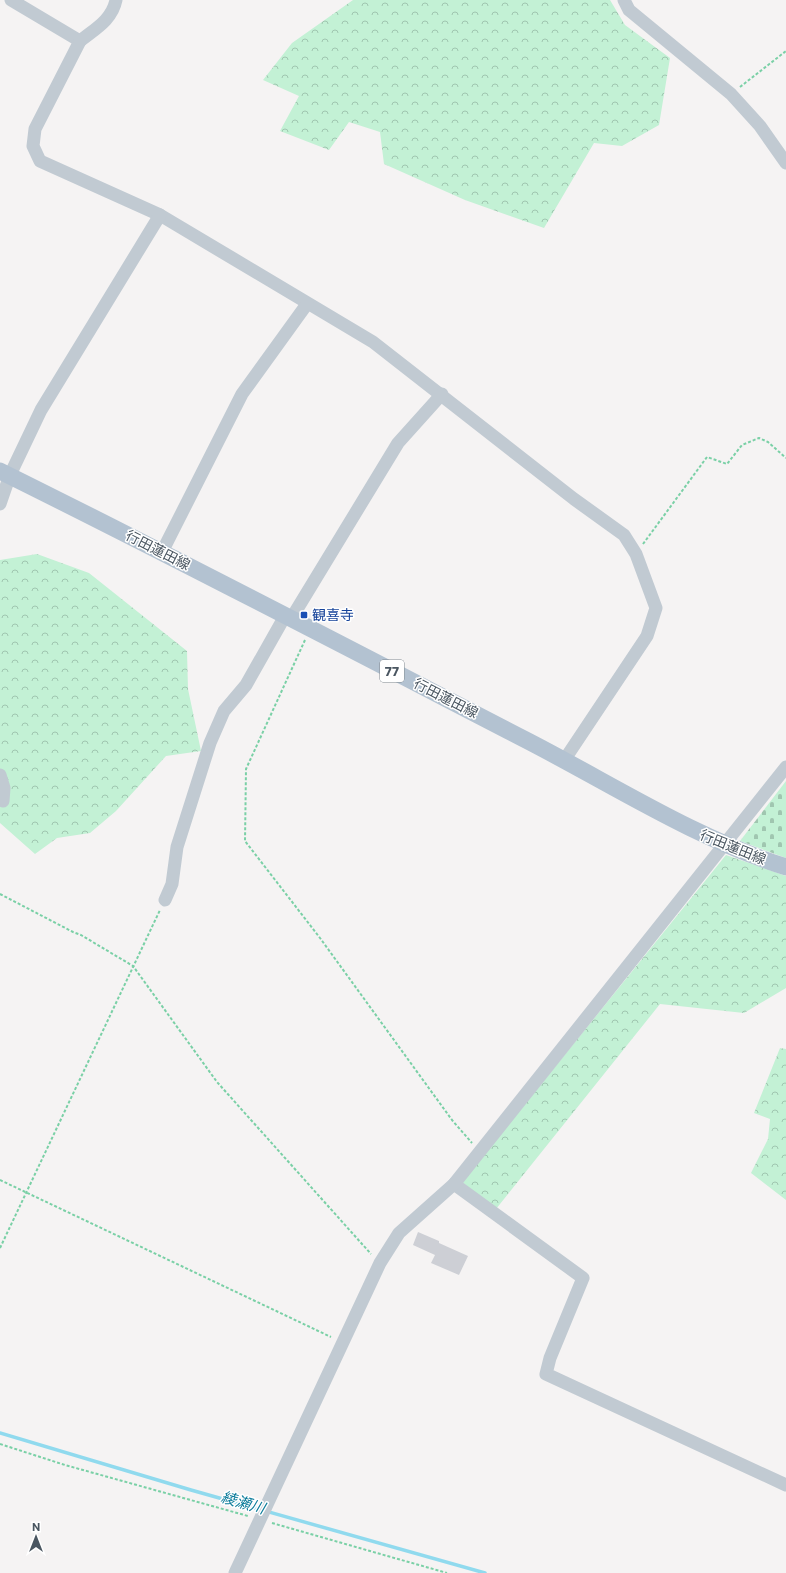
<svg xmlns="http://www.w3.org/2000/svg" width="786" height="1573" font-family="Commissioner,'Noto Sans JP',sans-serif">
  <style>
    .forest { fill: url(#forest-crowns) }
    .cemetery { fill: url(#cemetery-stones) }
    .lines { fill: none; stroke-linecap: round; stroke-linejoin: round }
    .stream { stroke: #90daee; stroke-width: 3.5 }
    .building { fill: #cdcfd5 }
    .path { stroke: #7ad0a6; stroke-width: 2; stroke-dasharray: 3 2; stroke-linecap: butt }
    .minor { stroke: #c1cad2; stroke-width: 13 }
    .major { stroke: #b3c2d1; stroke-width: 17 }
    .transit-dot { fill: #1a4fb4; stroke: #fff; stroke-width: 1.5 }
    .labels { text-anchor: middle; stroke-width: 3; stroke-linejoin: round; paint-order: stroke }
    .shield { fill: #fff; stroke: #808990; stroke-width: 1 }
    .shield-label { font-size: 13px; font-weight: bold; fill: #4a5661 }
    .street-label { font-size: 14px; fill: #4a5661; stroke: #fff }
    .transit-label { font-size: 14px; fill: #164399; stroke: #fff; text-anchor: start }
    .water-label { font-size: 15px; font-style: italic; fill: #0c7c9b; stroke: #fff }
  </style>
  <defs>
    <pattern id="forest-crowns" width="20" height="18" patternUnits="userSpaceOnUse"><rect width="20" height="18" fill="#c3f1d5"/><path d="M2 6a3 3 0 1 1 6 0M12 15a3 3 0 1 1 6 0" fill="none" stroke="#a0c6b0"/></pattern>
    <pattern id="cemetery-stones" width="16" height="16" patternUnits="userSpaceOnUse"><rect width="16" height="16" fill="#c3f1d5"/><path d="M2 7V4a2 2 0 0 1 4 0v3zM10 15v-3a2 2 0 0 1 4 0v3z" fill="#a0c6b0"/></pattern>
  </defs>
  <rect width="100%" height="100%" fill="#f5f3f3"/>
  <g class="forest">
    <path d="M353 0H610L625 25 670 58 659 125 622 146 594 143 544 228 465 200 384 164 380 132 349 122 329 150 280 131 299 96 263 80 292 43Z"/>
    <path d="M37 554 89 573 187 651 188 689 201 751 166 756 116 811 90 833 57 838 35 854 0 823V560Z"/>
    <path d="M726 855 786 876V988L744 1013 660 1004 496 1209 462 1182Z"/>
    <path d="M780 1048 786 1049V1200L751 1173 768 1139 770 1119 754 1113Z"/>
  </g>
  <path class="cemetery" d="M786 781V858L740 841Z"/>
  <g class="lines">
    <path class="stream" d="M0 1433 191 1490 485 1573"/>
  </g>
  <path class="building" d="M418 1232 439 1241V1243L468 1256 459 1275 431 1263 435 1255 413 1245Z"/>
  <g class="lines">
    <g class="path">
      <path d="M740 87 786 51"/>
      <path d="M643 544 707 457 727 464 742 445 759 438 768 442 786 458"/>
      <path d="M305 640 246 769 245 841 320 938 452 1120 472 1143"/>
      <path d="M0 894 73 932 81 935 133 966 217 1082 371 1254"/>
      <path d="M0 1180 331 1337"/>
      <path d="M0 1248 160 910"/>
      <path d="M0 1444 65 1465 248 1516"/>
      <path d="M272 1523 447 1573"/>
    </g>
    <g class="minor">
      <path d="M11 0 80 41 35 129 33 146 40 161 160 215 373 342 574 499 624 535 636 554 656 608 647 636 565 759"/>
      <path d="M624 0 629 10 731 94 760 126 786 163"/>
      <path d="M80 41C95 29 112 20 116 0"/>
      <path d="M0 504 10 475 41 410 160 215"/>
      <path d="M162 552 242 394 307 304"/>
      <path d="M291 619 398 443 442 394"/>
      <path d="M0 775 4 788 3 801"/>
      <path d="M165 900 172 884 177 847 210 743 224 711 246 685 285 616"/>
      <path d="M454 1184 583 1278 550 1358 546 1374 786 1485"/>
      <path d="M235 1573 380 1263 399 1233 454 1184 786 767"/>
    </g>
    <path class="major" d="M0 471C176 558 350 649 524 739 612 784 692 837 786 867"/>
  </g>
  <rect class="transit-dot" x="300" y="611" width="8" height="8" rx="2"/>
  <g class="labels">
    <rect class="shield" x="380" y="660" width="24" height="22" rx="3"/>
    <g class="shield-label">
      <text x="392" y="676">77</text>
    </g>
    <g class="street-label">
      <text transform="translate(158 550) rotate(27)" y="5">行田蓮田線</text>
      <text transform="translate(446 698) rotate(27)" y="5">行田蓮田線</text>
      <text transform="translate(733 847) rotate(22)" y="5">行田蓮田線</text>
    </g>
    <g class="transit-label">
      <text x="312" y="620">観喜寺</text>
    </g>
    <g class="water-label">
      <text transform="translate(243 1503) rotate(16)" y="5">綾瀬川</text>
    </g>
  </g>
  <g transform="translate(36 1537)" stroke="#ffffff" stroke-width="3" paint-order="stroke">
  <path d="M0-3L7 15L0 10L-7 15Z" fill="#4a5661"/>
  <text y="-6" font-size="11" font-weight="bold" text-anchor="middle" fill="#4a5661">N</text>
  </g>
</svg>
